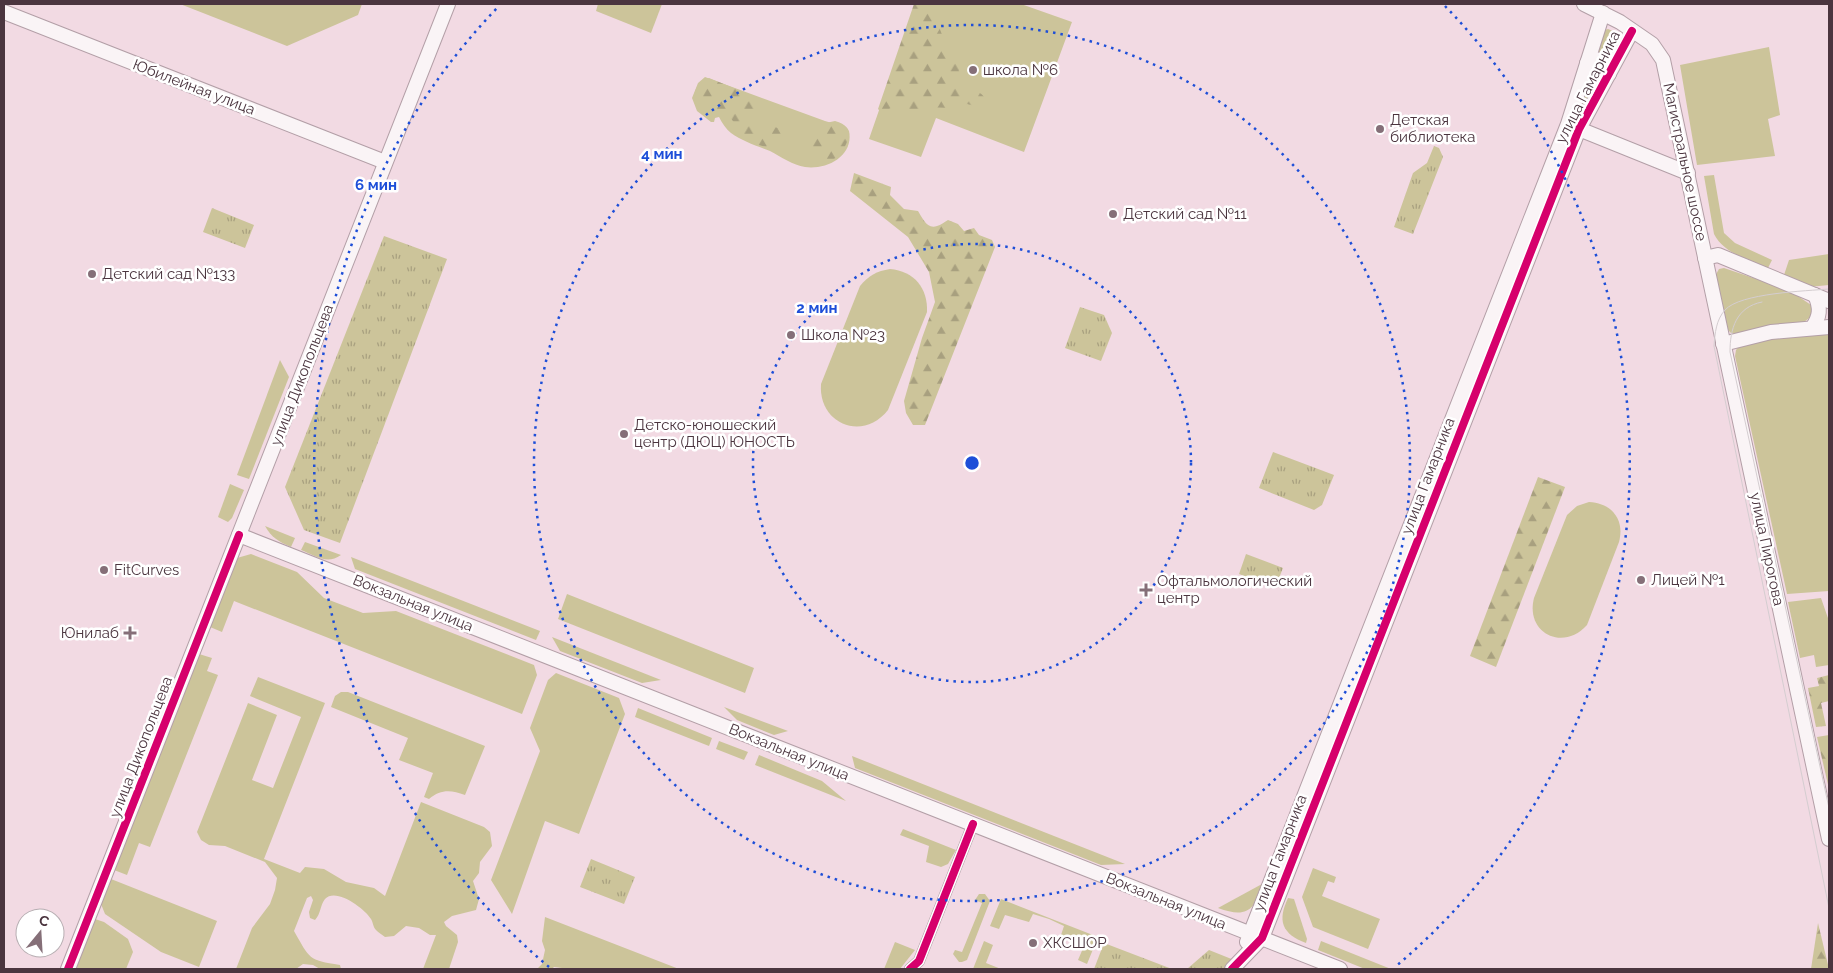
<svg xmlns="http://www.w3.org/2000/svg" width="1833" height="973" font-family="Raleway,sans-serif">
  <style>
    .grass { fill: #ccc49a }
    .forest { fill: url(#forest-firs) }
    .park { fill: url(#park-tufts) }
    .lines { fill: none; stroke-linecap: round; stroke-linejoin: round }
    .street-casing { stroke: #b39fa7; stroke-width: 12 }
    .secondary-casing { stroke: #b39fa7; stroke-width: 16 }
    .street { stroke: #fdf9fb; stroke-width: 10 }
    .secondary { stroke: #faf4f6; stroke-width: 14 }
    .tram { stroke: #d4cdd0; stroke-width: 1 }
    .cycleway-casing { stroke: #fff; stroke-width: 11 }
    .cycleway { stroke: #d6006c; stroke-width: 8 }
    .ring { fill: none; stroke: #1d4ed8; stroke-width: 2.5; stroke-dasharray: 2.5 5 }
    .poi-dot { fill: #856f78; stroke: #fff; stroke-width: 2 }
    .labels { text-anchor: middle; stroke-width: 5; stroke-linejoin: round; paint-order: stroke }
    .poi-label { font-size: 15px; fill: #4b353f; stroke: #fff; text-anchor: start }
    .street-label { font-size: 15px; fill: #4b353f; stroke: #fff }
    .centre { fill: #1d4ed8; stroke: #fff; stroke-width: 2.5 }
    .ring-label { font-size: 15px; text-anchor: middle; font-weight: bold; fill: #1d4ed8; stroke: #fff; stroke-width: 5; stroke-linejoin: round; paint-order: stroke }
  </style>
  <defs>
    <pattern id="forest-firs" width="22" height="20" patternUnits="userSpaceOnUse" patternTransform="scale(1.25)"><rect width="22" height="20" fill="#ccc49a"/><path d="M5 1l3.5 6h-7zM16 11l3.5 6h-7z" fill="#a8a07f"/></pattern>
    <pattern id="park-tufts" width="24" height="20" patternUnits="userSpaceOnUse" patternTransform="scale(1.25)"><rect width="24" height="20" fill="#ccc49a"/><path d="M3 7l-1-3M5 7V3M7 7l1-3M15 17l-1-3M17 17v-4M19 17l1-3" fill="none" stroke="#a8a07f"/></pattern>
  </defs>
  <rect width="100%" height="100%" fill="#f2dae3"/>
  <g class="grass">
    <path d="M180 4H362L358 15 287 46Z"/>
    <path d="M598 4H662L651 33 596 11Z"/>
    <path d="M916 4H1021L1072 22 1024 152 936 118 921 157 869 139Z"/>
    <path d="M1608 29 1617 33 1618 43 1475 369 1605 30Z"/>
    <path d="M1769 47 1780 115 1768 119 1775 156 1697 165 1680 65Z"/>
    <path d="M705 77 825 121 842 126 849 131C854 156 827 170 805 167 793 165 781 157 770 151 757 146 742 141 731 133 726 129 722 123 719 117L715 118 714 122H711L697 111 692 98 698 83Z"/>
    <path d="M1714 175 1724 233 1735 243 1772 260 1768 268C1749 259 1724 254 1714 234L1704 176Z"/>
    <path d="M1829 254V285L1809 287 1784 275 1789 260Z"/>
    <path d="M1724 268 1789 290 1811 305 1812 316 1804 322 1739 334 1731 333 1726 328 1714 278 1719 269Z"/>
    <path d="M890 269C914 271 928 288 927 312L888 410C863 442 818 424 821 384L860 286C868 276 877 271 890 269Z"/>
    <path d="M1829 333V591L1787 594 1735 356 1736 350 1741 344 1756 340Z"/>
    <path d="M280 360 289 377 249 479 237 475Z"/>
    <path d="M230 484 244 490 232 518 228 522 218 517Z"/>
    <path d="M1589 502C1612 503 1625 520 1619 542L1587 625C1563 652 1525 633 1534 598L1567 515 1577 506Z"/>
    <path d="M265 526 295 538 291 547C279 542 271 537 265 526Z"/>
    <path d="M305 542 341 555C327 565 316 556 301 550Z"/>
    <path d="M251 554 297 572 324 598 363 613 396 611 534 665 537 675 522 714 234 601 222 632 210 627 237 558Z"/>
    <path d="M351 557 540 631 536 640 355 569Z"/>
    <path d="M567 594 754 668 745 693 558 619Z"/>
    <path d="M1821 598 1829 621V665L1816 667 1814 655 1800 658 1788 602Z"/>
    <path d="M552 637 661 680 642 683 560 651Z"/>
    <path d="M199 654 212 658 207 671 218 675 150 847 139 843 127 875 114 870Z"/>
    <path d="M556 673 619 698 625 714 579 834 545 821 512 914 491 880 540 751 530 728 548 680Z"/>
    <path d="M258 677 325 703 264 859 300 873 305 867 324 869 346 882 374 888 385 896 421 802 484 827 490 832 492 846 480 862 479 873 473 881 479 899 476 910 452 916 444 922 446 926 457 935 458 942 449 969H423L436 935H430L419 928 406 926 394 936 385 937C382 935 378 932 376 930 373 927 373 922 371 919 365 909 336 887 325 899 320 905 321 914 315 920L310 918 309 912 313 900 311 896 307 898 294 931C310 959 308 960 340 965L341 969H320L313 965 303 964 296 969H236L252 928 270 904 275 890 277 878 265 862 225 846 209 845 201 840 197 832 248 703 277 715 252 780 273 788 301 717 250 696Z"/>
    <path d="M341 692H348L485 746 465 795C451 790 441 789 429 799L424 797 433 773 399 760 408 738 331 707 335 696Z"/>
    <path d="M724 707 788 731 774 735 737 720Z"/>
    <path d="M638 708 712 738 709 746 635 717Z"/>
    <path d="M719 741 748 752 744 760 716 749Z"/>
    <path d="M759 755 822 781 846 801 755 765Z"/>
    <path d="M852 756 1125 864 1101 865 855 768Z"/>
    <path d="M903 829 956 850 948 864 941 867 926 862 929 846 900 835Z"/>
    <path d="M1313 868 1336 877 1334 883 1328 881 1322 896 1380 919 1368 949 1313 927 1302 897Z"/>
    <path d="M111 879 217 921 199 967 161 952 105 914 101 904Z"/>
    <path d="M1262 884C1255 912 1245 918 1218 908Z"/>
    <path d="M979 894H985L990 901 967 960 962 962H959L953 954 955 950 962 952 982 903 975 900Z"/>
    <path d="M1288 898 1294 899 1307 939 1306 943C1282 934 1277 921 1288 898Z"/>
    <path d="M1001 899 1098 937 1087 964 1078 960 1084 946 1061 935 1064 926 1049 919 1033 914 1029 922 1005 915 999 929 990 926Z"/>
    <path d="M545 917 679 969H570L554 967 552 969H537L542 964 545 950 542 941Z"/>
    <path d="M95 919 104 922 128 939 133 952 126 969H75Z"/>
    <path d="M984 941 993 945 986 963 1001 969H973Z"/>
    <path d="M1321 941 1391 969H1365L1318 950Z"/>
    <path d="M895 942 915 950 900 969H884Z"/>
  </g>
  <g class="forest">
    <path d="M914 4H935L939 27 945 42 957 53 961 85C970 89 988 92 986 105L979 107 967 104 951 108 925 107 917 115 906 111 901 106 897 105 885 111H880L878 109Z"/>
    <path d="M709 78 766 101 771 108 769 113 749 111 746 114C751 121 758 122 764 127L768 125 778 128 781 134 779 146 769 148 749 142C746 136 743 134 739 129 733 121 729 115 721 109L711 111C706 109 697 103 694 99 694 88 699 82 709 78Z"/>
    <path d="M835 121C858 128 848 140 840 156L823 164C815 158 810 143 814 134 815 130 819 127 821 124Z"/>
    <path d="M854 173 891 187 890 195 904 209 918 211C922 217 927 230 937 226 941 225 944 222 948 220L958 224 964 231 974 228 979 235 992 240 995 247 925 425H913L906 413 904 401 922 338 935 302 929 272 908 237 850 191Z"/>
    <path d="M1538 477 1565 487 1496 667 1470 656Z"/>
    <path d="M1829 675V701L1821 703 1826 726 1816 727 1808 688 1819 686 1817 678Z"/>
    <path d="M1829 735V789L1817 737Z"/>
    <path d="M1818 923 1829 969H1811Z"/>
  </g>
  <g class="park">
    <path d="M1434 146 1439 148 1443 157 1413 234 1394 227 1413 173 1427 163Z"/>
    <path d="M212 208 254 225 245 248 203 232Z"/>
    <path d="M384 236 447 259 340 543 304 530 285 487Z"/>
    <path d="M1080 307 1104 315 1112 333 1101 361 1065 348Z"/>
    <path d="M1273 452 1334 475 1322 505 1314 510 1259 488Z"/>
    <path d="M1246 554 1283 568 1275 588 1239 574Z"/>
    <path d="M591 859 635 877 624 904 580 887Z"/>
    <path d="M1104 943 1172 969H1094Z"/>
    <path d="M1209 950 1239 962 1232 969H1187Z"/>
  </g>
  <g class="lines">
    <defs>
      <path id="street" d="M910 969 919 961 973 824"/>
      <g id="secondary">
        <path d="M1584 4 1620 22 1652 44 1663 60 1829 839"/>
        <path d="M4 12 385 162"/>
        <path d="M1587 63C1599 56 1607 60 1609 74"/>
        <path d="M1579 129 1688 173"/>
        <path d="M1705 258 1718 255 1829 301"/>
        <path d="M1812 328C1820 317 1821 308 1815 295"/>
        <path d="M1723 344 1771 332 1829 327"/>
        <path d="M239 535 1340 969"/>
        <path d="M1247 942 1568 124 1603 13"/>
        <path d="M68 969 448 4"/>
        <path d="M1232 969 1262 938 1579 129 1632 31"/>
      </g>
    </defs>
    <use href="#street" class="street-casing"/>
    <use href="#secondary" class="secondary-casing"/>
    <use href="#street" class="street"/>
    <use href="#secondary" class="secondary"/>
    <g class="tram">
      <path d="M1829 289C1806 291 1740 293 1725 310 1716 320 1715 333 1714 346L1829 908"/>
      <path d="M1762 302C1736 307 1730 329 1730 352L1829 808"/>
    </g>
    <defs>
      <g id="cycleway">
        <path d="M68 969 239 535"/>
        <path d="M910 969 919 961 973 824"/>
        <path d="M1232 969 1262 938 1579 129 1632 31"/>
      </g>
    </defs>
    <use href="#cycleway" class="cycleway-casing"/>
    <use href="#cycleway" class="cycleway"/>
  </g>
  <g class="ring">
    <circle cx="972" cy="463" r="219"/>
    <circle cx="972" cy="463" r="438"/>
    <path d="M549 967A658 658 0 0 1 499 6M1445 6A658 658 0 0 1 1395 967"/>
  </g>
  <g class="poi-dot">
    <circle cx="973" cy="70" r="5"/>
    <circle cx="1380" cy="129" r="5"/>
    <circle cx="1113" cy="214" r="5"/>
    <circle cx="92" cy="274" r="5"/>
    <circle cx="791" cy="335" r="5"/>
    <circle cx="624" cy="434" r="5"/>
    <circle cx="104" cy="570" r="5"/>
    <circle cx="1641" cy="580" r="5"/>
    <path d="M1143.5 582.5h5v5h5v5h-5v5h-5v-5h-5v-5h5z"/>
    <path d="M127.5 625.5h5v5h5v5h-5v5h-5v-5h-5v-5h5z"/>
    <circle cx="1033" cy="943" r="5"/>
  </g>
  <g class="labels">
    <g class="poi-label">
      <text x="983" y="75">школа №6</text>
      <text x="1390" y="125">Детская<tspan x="1390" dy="17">библиотека</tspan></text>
      <text x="1123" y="219">Детский сад №11</text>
      <text x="102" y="279">Детский сад №133</text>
      <text x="801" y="340">Школа №23</text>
      <text x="634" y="430">Детско-юношеский<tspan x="634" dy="17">центр (ДЮЦ) ЮНОСТЬ</tspan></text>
      <text x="114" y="575">FitCurves</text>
      <text x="1651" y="585">Лицей №1</text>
      <text x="1157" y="586">Офтальмологический<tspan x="1157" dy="17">центр</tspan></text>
      <text x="119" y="638" text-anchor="end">Юнилаб</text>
      <text x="1043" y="948">ХКСШОР</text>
    </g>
    <g class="street-label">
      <text transform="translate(194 87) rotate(21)" y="5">Юбилейная улица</text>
      <text transform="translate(1588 87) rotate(-63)" y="5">улица Гамарника</text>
      <text transform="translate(1685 162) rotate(78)" y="5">Магистральное шоссе</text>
      <text transform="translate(302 375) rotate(-69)" y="5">улица Дикопольцева</text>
      <text transform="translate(1428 476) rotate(-69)" y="5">улица Гамарника</text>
      <text transform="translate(1767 549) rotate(78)" y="5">улица Пирогова</text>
      <text transform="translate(413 603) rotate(22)" y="5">Вокзальная улица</text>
      <text transform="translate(141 747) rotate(-69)" y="5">улица Дикопольцева</text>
      <text transform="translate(789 752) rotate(22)" y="5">Вокзальная улица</text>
      <text transform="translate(1280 853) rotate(-69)" y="5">улица Гамарника</text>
      <text transform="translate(1166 901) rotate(22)" y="5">Вокзальная улица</text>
    </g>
  </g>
  <circle cx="972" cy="463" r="8" class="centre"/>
  <g class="ring-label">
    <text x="662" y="159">4 мин</text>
    <text x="376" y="190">6 мин</text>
    <text x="817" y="313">2 мин</text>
  </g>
  <rect width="1833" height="973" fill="none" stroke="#4b353f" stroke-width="10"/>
  <g transform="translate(40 933) rotate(18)"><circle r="24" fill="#ffffff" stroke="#b7aeb2"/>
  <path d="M0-4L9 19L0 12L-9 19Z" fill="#856f78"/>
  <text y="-8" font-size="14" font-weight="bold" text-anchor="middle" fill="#4b353f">С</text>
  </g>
</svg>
